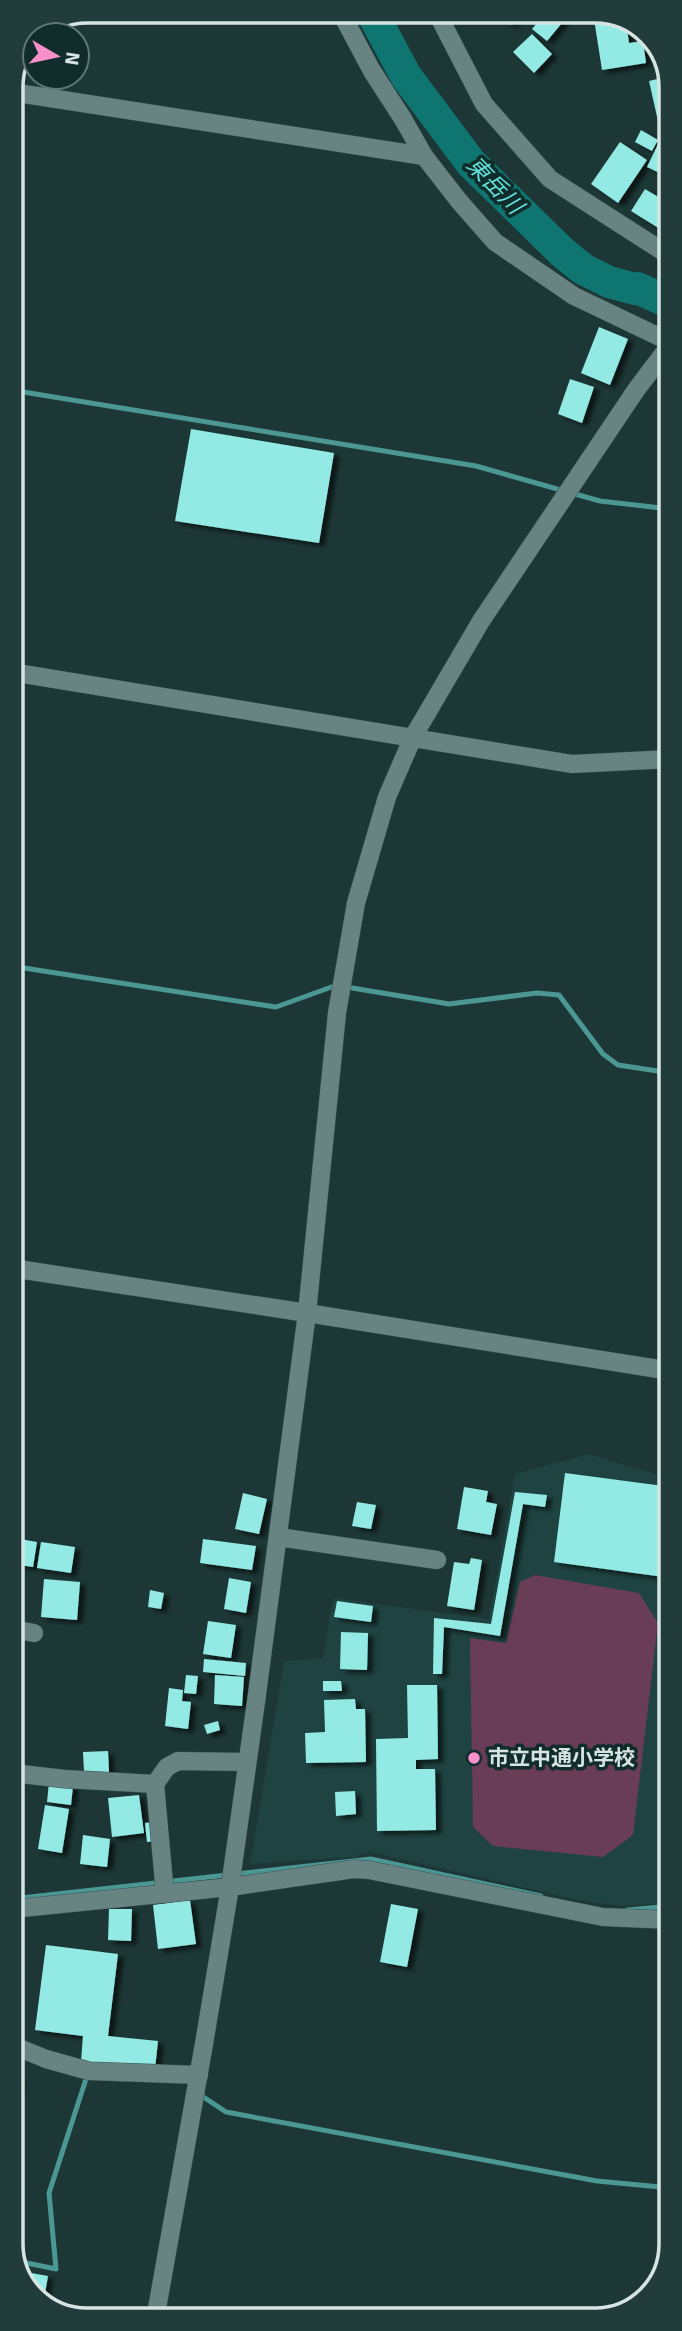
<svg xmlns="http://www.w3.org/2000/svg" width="682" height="2331" font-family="Signika,'Noto Sans JP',sans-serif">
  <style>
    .built { fill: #1e4341 }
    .green { fill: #6a3d57 }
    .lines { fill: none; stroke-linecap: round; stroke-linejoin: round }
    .stream { stroke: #4b9794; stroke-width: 5 }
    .river { stroke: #0f7571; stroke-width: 32 }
    .building { fill: #93eae4; filter: url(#shadow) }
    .minor-casing { stroke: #3a5251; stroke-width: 19 }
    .tertiary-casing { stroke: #3a5251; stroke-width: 19 }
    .minor { stroke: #678482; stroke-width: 18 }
    .tertiary { stroke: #678482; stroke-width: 18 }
    .poi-dot { fill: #f890cc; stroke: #112d2b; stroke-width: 2.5 }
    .labels { text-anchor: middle; stroke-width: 7; stroke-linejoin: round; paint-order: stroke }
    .poi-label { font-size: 21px; font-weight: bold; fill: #d6e5e4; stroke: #112d2b; text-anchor: start }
    .water-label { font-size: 23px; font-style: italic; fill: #61e2db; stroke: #112d2b }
    .rim { fill: none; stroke: #d6e5e4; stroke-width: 3.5 }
  </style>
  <defs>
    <filter id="shadow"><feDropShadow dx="5.5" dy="3.5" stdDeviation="2" flood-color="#0009"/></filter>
  </defs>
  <rect width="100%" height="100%" fill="#1c3735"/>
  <path class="built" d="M589 1454 671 1479V1865L668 1903 621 1906 582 1901 370 1852 354 1857 250 1864 284 1661 323 1658 333 1598 489 1619 515 1474Z"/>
  <path class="green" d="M535 1575 639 1593 658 1623 633 1835 603 1857 493 1846 473 1827 470 1638 506 1643 520 1582Z"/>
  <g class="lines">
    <g class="stream">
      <path d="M11 390 476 466 600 501 670 509"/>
      <path d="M11 966 276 1007 337 985"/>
      <path d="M346 987 449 1004 537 993 559 995 603 1054 618 1065 671 1073"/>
      <path d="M12 1899 371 1859 541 1896"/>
      <path d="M627 1910 671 1906"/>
      <path d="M199 2094 226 2112 597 2181 671 2188"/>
      <path d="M12 2260 56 2269 49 2193 87 2076"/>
    </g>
    <path class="river" d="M371 11 406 76 471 163 562 252 583 269 609 282 635 289 637 288 662 299H670"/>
  </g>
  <g class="building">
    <path d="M496 11H523L511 25Z"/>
    <path d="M547 11 571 12 547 41 532 29Z"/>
    <path d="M615 16 626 21 629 43 643 41 646 63 602 70 594 19Z"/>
    <path d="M635 24 646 30 647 32 637 34Z"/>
    <path d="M532 34 552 54 534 73 513 52Z"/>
    <path d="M670 76V128L660 130 649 81Z"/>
    <path d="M641 130 658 140 652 151 635 142Z"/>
    <path d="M660 140 670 144V178L647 167Z"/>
    <path d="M620 142 647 160 618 203 591 184Z"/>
    <path d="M645 189 670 204V224L665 232 631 211Z"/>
    <path d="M599 327 628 339 610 385 581 373Z"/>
    <path d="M570 379 594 387 582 423 558 414Z"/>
    <path d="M191 429 334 453 319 543 175 521Z"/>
    <path d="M667 1414 671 1415V1435L664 1434Z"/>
    <path d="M565 1473 671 1487V1578L554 1562Z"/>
    <path d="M464 1487 488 1491 486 1502 497 1504 491 1535 457 1529Z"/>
    <path d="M515 1492 547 1495 545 1507 523 1504 500 1636 444 1627 442 1674H433L434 1618 491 1624Z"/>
    <path d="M243 1493 267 1499 259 1534 235 1529Z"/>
    <path d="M357 1502 376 1505 371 1529 352 1526Z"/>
    <path d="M14 1538 37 1542 33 1567 12 1564Z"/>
    <path d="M203 1539 256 1546 252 1570 200 1563Z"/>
    <path d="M41 1542 75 1547 71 1573 37 1568Z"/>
    <path d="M471 1558 482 1560 474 1610 447 1606 454 1562 469 1564Z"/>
    <path d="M229 1578 251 1582 246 1613 224 1609Z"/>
    <path d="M44 1579 80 1582 77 1620 41 1617Z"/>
    <path d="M150 1590 164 1593 161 1609 148 1607Z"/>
    <path d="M337 1601 373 1606 371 1622 334 1617Z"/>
    <path d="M208 1621 236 1625 231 1658 203 1654Z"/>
    <path d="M341 1632 368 1633 367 1670 340 1669Z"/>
    <path d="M204 1659 246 1663 245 1676 203 1672Z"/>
    <path d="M186 1675 198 1676 196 1694 184 1693Z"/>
    <path d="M215 1675 244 1677 242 1706 214 1704Z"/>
    <path d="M323 1681H341L342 1691H323Z"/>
    <path d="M407 1685H437L438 1759 416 1760V1769H435L436 1830 377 1831 376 1739 408 1738Z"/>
    <path d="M169 1688 183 1690 182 1701 191 1702 188 1729 165 1726Z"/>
    <path d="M355 1699 356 1709H365L366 1762 306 1763 305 1733 325 1732 324 1700Z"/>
    <path d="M218 1721 220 1730 207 1734 204 1725Z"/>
    <path d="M108 1751 109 1772H84L83 1752Z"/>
    <path d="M49 1782 73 1786 71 1805 47 1802Z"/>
    <path d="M355 1791 356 1814 336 1816 335 1792Z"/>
    <path d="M139 1795 144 1833 112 1837 108 1798Z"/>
    <path d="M45 1805 69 1809 62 1853 38 1849Z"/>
    <path d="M155 1822 158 1841 147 1842 145 1823Z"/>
    <path d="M83 1835 110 1839 107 1867 80 1864Z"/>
    <path d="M190 1900 196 1944 158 1949 153 1905Z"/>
    <path d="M391 1904 418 1909 407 1967 380 1962Z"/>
    <path d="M109 1909H132L131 1941 108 1940Z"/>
    <path d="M46 1945 118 1954 108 2036 158 2041 155 2069 81 2061 83 2036 35 2030Z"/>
    <path d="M12 2077 18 2079 13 2099H12Z"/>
    <path d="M19 2272 29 2274 27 2286Z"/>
    <path d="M31 2273 48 2276 43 2305 36 2301 28 2288Z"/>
  </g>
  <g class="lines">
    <defs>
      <g id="minor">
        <path d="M340 11 372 71 403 119 424 156 459 201 495 242 574 296 670 342"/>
        <path d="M436 11 484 104 550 179 670 256"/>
        <path d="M11 92 424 156"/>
        <path d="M11 672 572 764 670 759"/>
        <path d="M11 1268 307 1313 671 1371"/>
        <path d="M278 1537 437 1560"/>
        <path d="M12 1629 34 1633"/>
        <path d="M12 1773 65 1779 155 1784 167 1767 178 1761 246 1762"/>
        <path d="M155 1784 165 1894"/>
        <path d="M12 1909 230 1887 354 1869 369 1870 603 1917 671 1920"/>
        <path d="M12 2045 46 2059 89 2071 199 2075"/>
      </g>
      <path id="tertiary" d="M155 2320 204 2044 230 1887 256 1702 307 1313 337 1013 356 903 387 797 413 737 481 621 636 390 670 345"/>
    </defs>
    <use href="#minor" class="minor-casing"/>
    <use href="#tertiary" class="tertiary-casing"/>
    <use href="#minor" class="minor"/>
    <use href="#tertiary" class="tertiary"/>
  </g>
  <circle class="poi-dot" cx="474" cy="1758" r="7"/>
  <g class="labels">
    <g class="poi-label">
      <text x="488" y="1765">市立中通小学校</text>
    </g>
    <g class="water-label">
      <text transform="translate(495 185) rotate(46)" y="8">東岳川</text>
    </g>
  </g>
  <path d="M0 0H682V2331H0ZM87 23H595A64 64 0 0 1 659 87V2244A64 64 0 0 1 595 2308H87A64 64 0 0 1 23 2244V87A64 64 0 0 1 87 23Z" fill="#213c3a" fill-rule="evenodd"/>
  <path class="rim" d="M87 23H595A64 64 0 0 1 659 87V2244A64 64 0 0 1 595 2308H87A64 64 0 0 1 23 2244V87A64 64 0 0 1 87 23Z"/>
  <g transform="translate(56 56) rotate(99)"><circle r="33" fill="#112d2b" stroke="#607775" stroke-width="2"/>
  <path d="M0-5L12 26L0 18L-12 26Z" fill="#f890cc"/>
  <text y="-10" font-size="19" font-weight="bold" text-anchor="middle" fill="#d6e5e4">N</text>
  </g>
</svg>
